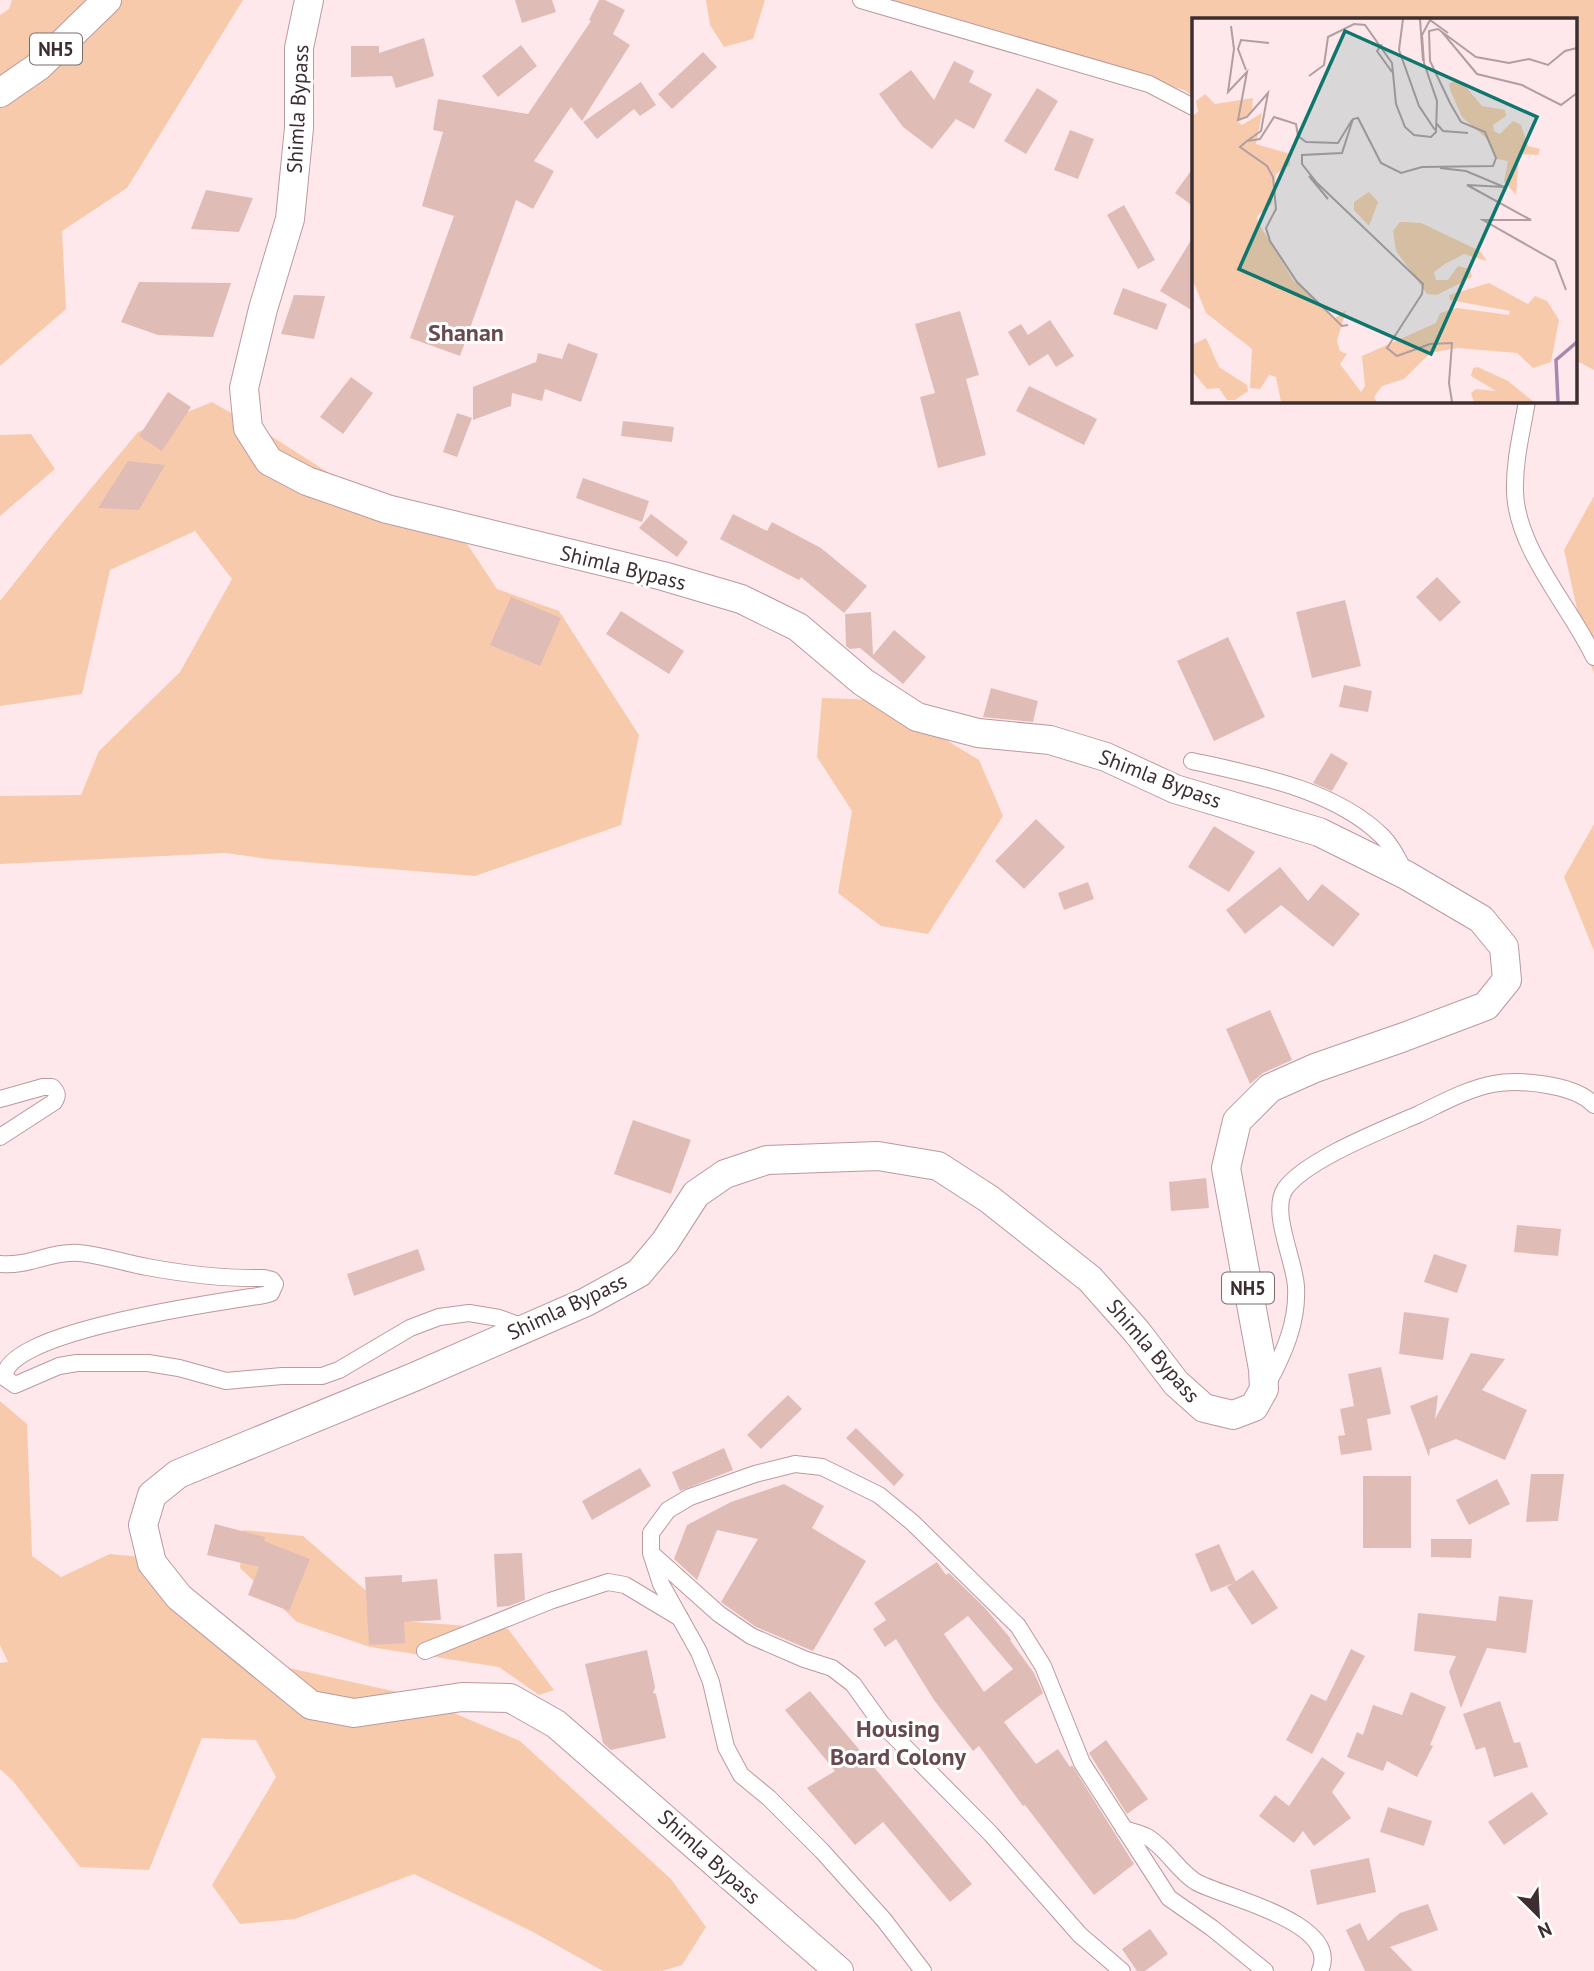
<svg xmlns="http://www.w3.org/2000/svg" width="1594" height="1971" font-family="'PT Sans',sans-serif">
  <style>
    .green { fill: #f8caac }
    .building { fill: #dfbdb6; fill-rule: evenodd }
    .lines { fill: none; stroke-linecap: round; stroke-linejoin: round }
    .street-casing { stroke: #bb999e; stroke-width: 18 }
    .highway-casing { stroke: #bb999e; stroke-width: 30 }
    .street { stroke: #fff; stroke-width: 16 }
    .highway { stroke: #fff; stroke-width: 28 }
    .labels { text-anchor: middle; stroke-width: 6; stroke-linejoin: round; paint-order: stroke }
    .shield { fill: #fff; stroke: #776d6f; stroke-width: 2 }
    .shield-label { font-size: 19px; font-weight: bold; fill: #3d2f31 }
    .street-label { font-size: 21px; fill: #3d2f31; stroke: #fff }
    .quarter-label { font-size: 24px; font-weight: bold; fill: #67494e; stroke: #fff }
    .inset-river { fill: none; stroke: #a988b0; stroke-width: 3.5 }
    .inset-road { fill: none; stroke: #b19ea1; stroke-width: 2 }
    .view { fill: #0f766e; fill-opacity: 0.15; stroke: #0f766e; stroke-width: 3.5 }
    .inset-edge { fill: none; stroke: #3d2f31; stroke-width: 3.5 }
  </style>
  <rect width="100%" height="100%" fill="#fee8eb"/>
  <g class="green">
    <path d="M12 0H243L127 188 62 231 66 309 0 366V15L9 9Z"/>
    <path d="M706 0H765L753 39 724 47 710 25Z"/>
    <path d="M887 0H1594V370L1575 360V19H1193V96L1184 90Z"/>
    <path d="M212 402 271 436 368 498 464 539 497 589 559 611 639 735 621 825 475 876 268 859 225 853 0 864V796L81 795 99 751 180 672 232 579 195 531 110 570 82 694 0 706V601L53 534 138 432Z"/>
    <path d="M31 434 55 469 0 516V435Z"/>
    <path d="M1594 496V673L1587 655 1564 550Z"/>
    <path d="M822 698 880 700 979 760 1003 816 928 934 881 926 838 893 852 811 817 757Z"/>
    <path d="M1594 824V951L1564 877Z"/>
    <path d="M0 1401 27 1424 32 1556 61 1577 110 1554 142 1557 289 1668 411 1695 520 1741 671 1879 706 1927 682 1965 662 1971H603L533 1932 414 1874 295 1919 240 1924 212 1885 276 1777 256 1740 202 1738 149 1870 80 1867 13 1781 0 1769V1663L8 1662 0 1645Z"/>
    <path d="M243 1530 303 1536 401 1621 508 1629 554 1690 539 1695 499 1667 370 1647 297 1622 240 1568Z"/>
  </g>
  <g class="building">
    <path d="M515 0H552L556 12 522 23Z"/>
    <path d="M599 0H605L625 10 613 34 630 45 582 121 571 107 534 161 554 171 533 209 516 200 460 356 410 338 454 216 422 206 443 132 433 130 438 99 528 114 591 21 589 20Z"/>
    <path d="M424 38 434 76 396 88 392 76 351 77V46H379V53Z"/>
    <path d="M521 45 537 66 498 97 482 76Z"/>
    <path d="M703 52 717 67 672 109 658 94Z"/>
    <path d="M954 61 974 71 969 82 992 94 974 129 956 119 932 149 903 127 879 94 911 70 934 100Z"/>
    <path d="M641 82 656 105 640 116 634 109 597 139 583 122Z"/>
    <path d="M1037 88 1058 101 1026 154 1004 141Z"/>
    <path d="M1070 130 1094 139 1078 179 1054 170Z"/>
    <path d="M1193 168V206L1175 193Z"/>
    <path d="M206 190 253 198 239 232 191 229Z"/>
    <path d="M1124 205 1155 260 1138 269 1107 215Z"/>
    <path d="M1193 237V311L1160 291Z"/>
    <path d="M139 282 231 283 213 337 158 335 121 322Z"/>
    <path d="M1123 288 1167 304 1157 330 1113 314Z"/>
    <path d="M294 295 325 296 314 339 281 334Z"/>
    <path d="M960 311 979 375 966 379 986 455 938 468 920 397 935 393 915 324Z"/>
    <path d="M1050 320 1074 356 1056 367 1048 354 1029 366 1008 332 1021 324 1028 335Z"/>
    <path d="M568 343 598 354 581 402 545 389 542 401 512 393 511 406 473 420V387L536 362 538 353 562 359Z"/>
    <path d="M351 377 373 393 343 434 320 417Z"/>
    <path d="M1029 386 1097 419 1084 445 1016 411Z"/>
    <path d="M168 392 191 407 162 451 139 436Z"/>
    <path d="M457 413 472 418 457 457 443 452Z"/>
    <path d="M623 421 674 427 672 442 621 436Z"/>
    <path d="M128 461 165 465 139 510 98 508Z"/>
    <path d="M583 478 649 501 642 522 576 498Z"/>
    <path d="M651 514 688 542 677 557 639 528Z"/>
    <path d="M733 514 767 531 772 522 821 548 867 586 844 613 801 577 799 580 720 539Z"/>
    <path d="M1437 577 1461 602 1440 622 1416 597Z"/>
    <path d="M511 597 561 618 540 666 490 645Z"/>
    <path d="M1345 600 1361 666 1312 678 1296 612Z"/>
    <path d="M621 611 684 651 669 674 606 634Z"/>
    <path d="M871 612 873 655 894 630 926 657 903 684 860 648 850 649 846 646 845 614Z"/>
    <path d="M1228 637 1265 717 1214 741 1177 661Z"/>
    <path d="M1344 685 1372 691 1368 712 1339 707Z"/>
    <path d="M991 688 1038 701 1033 722 983 717Z"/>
    <path d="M1331 753 1348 763 1332 791 1313 783Z"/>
    <path d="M1036 819 1065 847 1024 889 995 861Z"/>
    <path d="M1214 826 1255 852 1229 892 1188 867Z"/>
    <path d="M1280 867 1308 901 1322 884 1360 914 1333 947 1281 905 1245 934 1226 910Z"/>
    <path d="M1088 882 1094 899 1064 910 1058 893Z"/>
    <path d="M1270 1010 1292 1060 1263 1073 1250 1084 1226 1029Z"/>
    <path d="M633 1120 691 1140 671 1194 614 1174Z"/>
    <path d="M1206 1178 1209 1208 1171 1211 1169 1182Z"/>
    <path d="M1517 1225 1561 1229 1558 1256 1514 1252Z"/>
    <path d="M418 1249 425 1270 354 1296 347 1274Z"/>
    <path d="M1434 1254 1467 1265 1457 1293 1424 1282Z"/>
    <path d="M1404 1312 1449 1318 1443 1360 1399 1354Z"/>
    <path d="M1471 1353 1505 1359 1482 1390 1527 1410 1505 1460 1456 1439 1430 1449 1429 1457 1410 1406 1438 1395 1435 1419Z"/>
    <path d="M1381 1367 1391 1414 1367 1419 1372 1450 1341 1455 1338 1436 1345 1435 1340 1409 1354 1406 1348 1374Z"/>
    <path d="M788 1395 802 1409 761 1449 747 1435Z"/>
    <path d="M856 1428 904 1475 894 1486 846 1438Z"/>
    <path d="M724 1448 733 1470 680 1491 672 1472Z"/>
    <path d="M640 1468 651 1486 592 1520 582 1501Z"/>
    <path d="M1531 1474H1564L1558 1521 1526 1522Z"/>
    <rect x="1363" y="1476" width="48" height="72"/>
    <path d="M1497 1479 1510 1504 1469 1525 1456 1500Z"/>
    <path d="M784 1484 824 1506 812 1528 866 1561 813 1651 756 1627 721 1602 758 1539 717 1530 697 1580 674 1559 687 1525 731 1502Z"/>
    <path d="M215 1524 265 1537 264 1541 310 1559 289 1611 248 1595 259 1567 207 1555Z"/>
    <path d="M1431 1539H1472L1471 1558 1431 1557Z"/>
    <path d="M1219 1544 1236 1582 1211 1592 1195 1554Z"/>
    <path d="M522 1553 525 1600 509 1606 497 1607 494 1554Z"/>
    <path d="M937 1562 946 1575 949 1573 985 1608 1011 1639 1010 1640 1034 1673 1043 1693 1004 1722 1036 1764 1058 1749 1070 1767 1072 1765 1134 1864 1094 1895 1025 1805 1023 1806 979 1746 973 1751 934 1700 896 1639 885 1647 873 1629 886 1620 874 1603ZM968 1616 1013 1669 984 1692 944 1634Z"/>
    <path d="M1253 1570 1278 1608 1252 1625 1227 1587Z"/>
    <path d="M402 1575V1582L437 1579 441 1620 404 1622 405 1643 369 1645 365 1577Z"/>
    <path d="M1499 1596 1533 1600 1526 1653 1487 1648 1461 1708 1449 1672 1456 1656 1414 1651 1418 1613 1496 1621Z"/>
    <path d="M1351 1649 1365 1656 1312 1754 1286 1740 1311 1694 1326 1701Z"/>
    <path d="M647 1650 655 1687 653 1693 656 1694 666 1738 611 1750 603 1743 585 1664Z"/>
    <path d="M810 1691 972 1884 950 1902 883 1822 855 1845 807 1788 835 1771 785 1710Z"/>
    <path d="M1411 1692 1446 1707 1430 1745 1433 1746 1417 1777 1387 1761 1383 1771 1347 1757 1357 1732 1363 1735 1373 1705 1402 1715Z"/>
    <path d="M1500 1701 1514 1743 1520 1742 1528 1767 1494 1777 1485 1747 1476 1750 1463 1714Z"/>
    <path d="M1106 1740 1148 1799 1127 1814 1089 1753Z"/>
    <path d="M1322 1757 1345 1773 1332 1792 1351 1818 1314 1846 1303 1831 1294 1843 1259 1816 1275 1795 1289 1806Z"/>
    <path d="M1532 1792 1548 1814 1504 1845 1488 1822Z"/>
    <path d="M1388 1807 1432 1821 1424 1846 1380 1832Z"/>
    <path d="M1369 1858 1376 1892 1317 1905 1310 1870Z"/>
    <path d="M1428 1904 1438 1930 1390 1947 1413 1971H1365L1346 1930 1360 1923 1368 1941 1400 1913Z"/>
    <path d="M1150 1929 1168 1954 1145 1971H1137L1122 1949Z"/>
  </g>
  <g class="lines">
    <defs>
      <g id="street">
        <path d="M861 0 1149 84 1193 107"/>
        <path d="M1527 401C1522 431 1514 461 1515 492 1517 550 1570 606 1594 657"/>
        <path d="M1192 761C1255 775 1334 789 1382 836 1392 846 1399 860 1405 873"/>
        <path d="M0 1099 43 1087H52C58 1093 58 1096 54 1102L0 1137"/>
        <path d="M0 1264C28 1267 51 1251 79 1253 102 1255 124 1263 147 1267 185 1274 225 1279 264 1278L272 1280 275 1284 271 1293 264 1295C227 1301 0 1331 5 1378L15 1385 59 1366 77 1363H148L179 1368 226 1381 282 1376H322L339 1370 410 1328 439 1317 469 1313 499 1318 526 1328"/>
        <path d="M1268 1383C1284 1353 1298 1322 1296 1287 1295 1261 1270 1212 1285 1189 1305 1160 1385 1129 1419 1114 1442 1103 1467 1089 1493 1084 1519 1079 1575 1084 1594 1105"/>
        <path d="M653 1555 719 1614 751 1636 804 1659 832 1668 853 1684 881 1723 991 1834 1080 1935 1122 1971"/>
        <path d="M425 1651 550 1601 608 1582 625 1585 680 1618"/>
        <path d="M1124 1829C1132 1832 1142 1833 1149 1838 1168 1850 1177 1870 1196 1882 1225 1898 1342 1922 1320 1971"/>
        <path d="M923 1971 884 1920 822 1851 769 1798 741 1775 726 1747 711 1682 699 1652 661 1584 651 1553V1533L668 1510 690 1497 755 1474 795 1464 822 1467 879 1495 913 1523 1018 1626 1043 1666 1082 1763 1169 1898 1212 1928 1265 1971"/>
      </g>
      <g id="highway">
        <path d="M309 0 299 48V128L290 219 263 309 244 388 248 428 269 461 307 481 387 509 663 576 741 599 798 627 863 682 917 717 978 733 1050 740 1106 757 1175 789 1319 832 1406 875 1481 919 1504 947 1507 980 1486 1006 1404 1037 1315 1068 1270 1088 1237 1121 1226 1168 1263 1369 1264 1389 1254 1407 1233 1415 1204 1408 1176 1383 1137 1332 1090 1279 989 1199 938 1166 878 1156 767 1160 725 1174 696 1194 665 1242 639 1273 586 1302 414 1377 178 1474 152 1495 143 1525 152 1563 179 1597 311 1705 354 1713 462 1697 510 1698 556 1724 839 1971"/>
        <path d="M0 93 39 66 107 0"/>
      </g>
    </defs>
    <use href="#street" class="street-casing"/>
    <use href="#highway" class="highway-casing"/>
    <use href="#street" class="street"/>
    <use href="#highway" class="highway"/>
  </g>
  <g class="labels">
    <g class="shield">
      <rect x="30" y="33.5" width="52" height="31" rx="5"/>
      <rect x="1222" y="1272.5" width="52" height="31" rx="5"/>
    </g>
    <g class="shield-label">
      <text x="56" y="56">NH5</text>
      <text x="1248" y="1295">NH5</text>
    </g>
    <g class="street-label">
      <text transform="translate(298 109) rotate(-87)" y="7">Shimla Bypass</text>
      <text transform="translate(623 568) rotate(14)" y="7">Shimla Bypass</text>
      <text transform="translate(1160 779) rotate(21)" y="7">Shimla Bypass</text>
      <text transform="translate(567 1307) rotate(-25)" y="7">Shimla Bypass</text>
      <text transform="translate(1153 1351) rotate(49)" y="7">Shimla Bypass</text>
      <text transform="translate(709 1857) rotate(42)" y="7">Shimla Bypass</text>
    </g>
    <g class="quarter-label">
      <text x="466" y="341">Shanan</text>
      <text x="898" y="1737">Housing<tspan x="898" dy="28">Board Colony</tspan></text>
    </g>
  </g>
  <g transform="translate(1192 18)">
    <rect width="385" height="385" fill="#fee8eb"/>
    <path d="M262 63 270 64 290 88 313 92 314 98 301 107 302 113 308 116 321 103 329 107 336 128 348 131 346 137 327 136 324 177 312 163 316 143 305 141 294 120 270 99 259 74 257 66ZM13 76 23 86 61 80 60 94 46 104 50 107 70 95 64 126 98 136V147L84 156 80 186 65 198 66 204 101 262 143 300 154 292 145 323 148 333 155 336 148 346 169 374 173 368 170 338 244 305 248 295 265 290 317 297 318 293 258 282 257 277 297 265 336 286 343 278 355 283 367 302 359 344 341 350 325 335 265 330 238 335 212 361 190 368 182 379 185 384H89L84 359 77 357 68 371 58 370 60 331 14 295 0 260V98L6 94 4 83ZM177 174 186 184 177 208 162 192V184ZM208 204 229 205 288 233 295 243 272 236 253 246 242 254 244 262H256L266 248 278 251 280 259 245 277 235 276 204 233 201 213ZM14 320 27 349 55 367 56 373 43 382H35L27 370 15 371 0 353V327ZM286 349 316 363 342 384H282L279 375 284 371 304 373 279 358 281 350Z" fill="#f8caac"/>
    <path class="inset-river" d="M366 384 364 342 385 324"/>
    <path class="inset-road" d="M211 1 207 32 227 88 243 112M228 1 231 43M39 8 42 31 36 74 55 54 46 102 55 99 76 75 69 113 55 123 68 121 82 99 104 106 106 118 114 124 146 125 160 102M250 14 285 56 330 67 369 87 385 75M190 26 185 33 200 54M54 52 46 31 49 22 77 25M117 58 132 47 136 19 162 6 173 7 200 45 204 86 213 109 222 117 239 119 244 114 245 83 232 45 230 17 238 2 256 15M245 106 251 113 276 115M55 123 48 129 75 148 81 159 84 191 74 210 78 223 105 264 150 308 156 307M248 150 274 153 312 169 275 167 339 202H291L363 243 374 272M117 158 136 181M260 384 257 365 260 325 238 326 205 338 195 330 230 276 231 266 125 165 110 146V137L150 135 161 101 166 100 189 145 209 155 230 149 301 148 304 140 293 114 269 104 258 85 238 43 237 13 246 11 284 39 317 45 337 41 356 47 373 33 385 30"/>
    <path class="view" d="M153 13 345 99 239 336 47 251Z"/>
    <rect width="385" height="385" class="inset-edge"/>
  </g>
  <g transform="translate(1538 1915) rotate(156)" stroke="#ffffff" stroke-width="5" paint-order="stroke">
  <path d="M0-5L12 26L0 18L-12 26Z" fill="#3d2f31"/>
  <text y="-10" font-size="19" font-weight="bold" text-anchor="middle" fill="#3d2f31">N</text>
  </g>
</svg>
